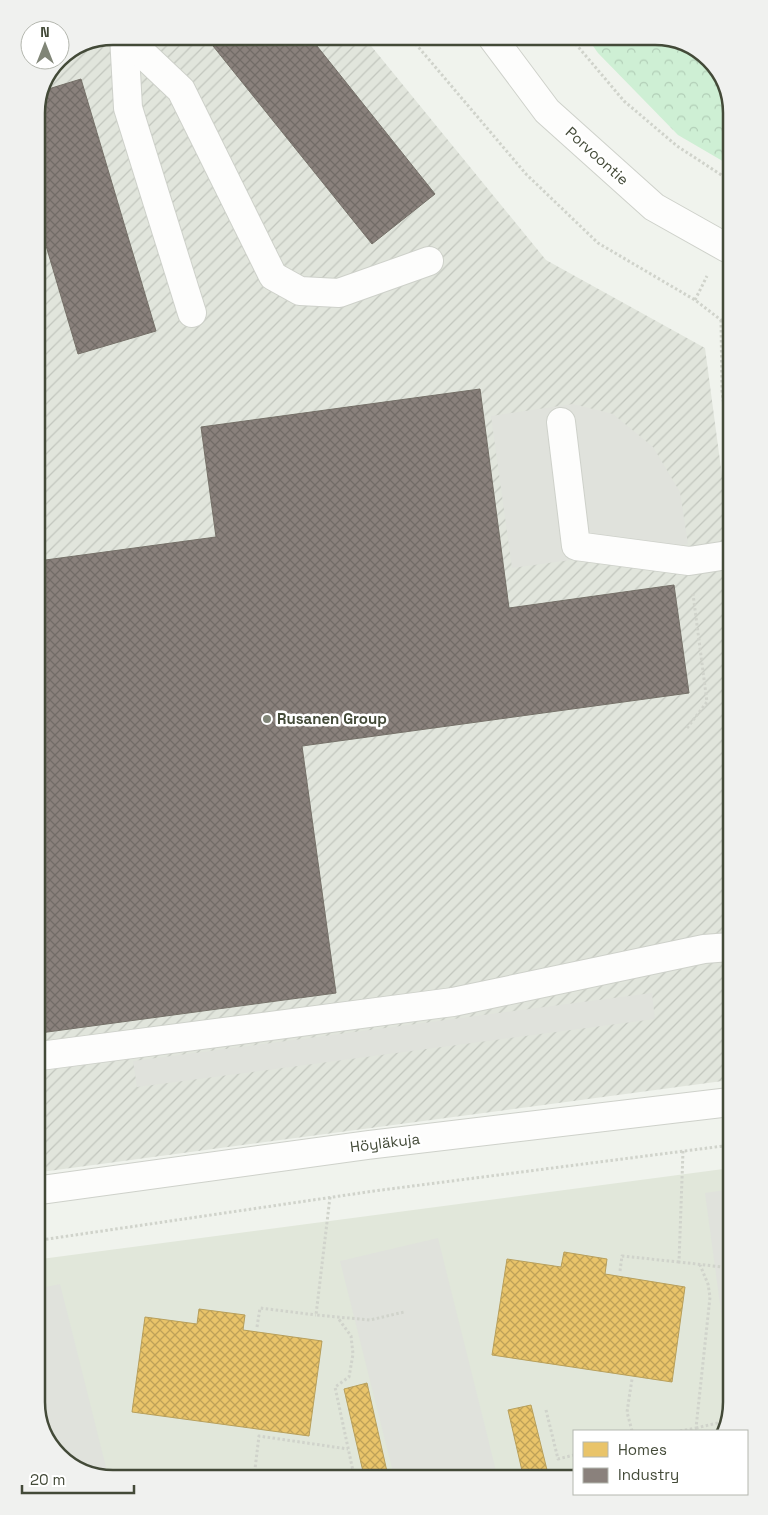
<svg xmlns="http://www.w3.org/2000/svg" width="768" height="1515" font-family="'Space Grotesk',sans-serif">
  <style>
    .residential { fill: #e1e7da }
    .industrial { fill: url(#industrial-furrows) }
    .forest { fill: url(#forest-crowns) }
    .parking { fill: #e0e2dc }
    .homes { fill: url(#homes-cross-hatch); stroke: #b79f5b }
    .industry { fill: url(#industry-cross-hatch); stroke: #757068 }
    .lines { fill: none; stroke-linecap: round; stroke-linejoin: round }
    .minor-casing { stroke: #ced1ca; stroke-width: 30 }
    .path { stroke: #d0d3cb; stroke-width: 3; stroke-dasharray: 2.5 2.5; stroke-linecap: butt }
    .minor { stroke: #fdfdfc; stroke-width: 28 }
    .poi-dot { fill: #808577; stroke: #fff; stroke-width: 2 }
    .labels { text-anchor: middle; stroke-width: 5; stroke-linejoin: round; paint-order: stroke }
    .street-label { font-size: 15px; fill: #434a38; stroke: #fff }
    .poi-label { font-size: 15px; font-weight: bold; fill: #434a38; stroke: #fff; text-anchor: start }
    .rim { fill: none; stroke: #434a38; stroke-width: 2.5 }
  </style>
  <defs>
    <pattern id="industrial-furrows" width="10" height="10" patternUnits="userSpaceOnUse" patternTransform="scale(1.25)"><rect width="10" height="10" fill="#e1e5dc"/><path d="M-1 1l2-2M0 10L10 0M9 11l2-2" fill="none" stroke="#c2c6be"/></pattern>
    <pattern id="forest-crowns" width="20" height="18" patternUnits="userSpaceOnUse" patternTransform="scale(1.25)"><rect width="20" height="18" fill="#ceefd4"/><path d="M2 6a3 3 0 1 1 6 0M12 15a3 3 0 1 1 6 0" fill="none" stroke="#b2ceb7"/></pattern>
    <pattern id="homes-cross-hatch" width="8" height="8" patternUnits="userSpaceOnUse" patternTransform="scale(1.25)"><rect width="8" height="8" fill="#e9c46a"/><path d="M0 0l8 8M0 8l8-8" fill="none" stroke="#bea158"/></pattern>
    <pattern id="industry-cross-hatch" width="8" height="8" patternUnits="userSpaceOnUse" patternTransform="scale(1.25)"><rect width="8" height="8" fill="#8a817c"/><path d="M0 0l8 8M0 8l8-8" fill="none" stroke="#726c67"/></pattern>
  </defs>
  <rect width="100%" height="100%" fill="#f0f3ed"/>
  <path class="residential" d="M731 1168 732 1402 723 1431H574V1474L108 1479 66 1463 42 1431 41 1259Z"/>
  <path class="industrial" d="M113 36H363L546 260 705 348 728 521 730 1080 41 1172 36 108 60 58Z"/>
  <path class="forest" d="M586 36H660L702 52 726 84V163L678 135 598 53Z"/>
  <g class="parking">
    <path d="M573 404 613 414 653 447 680 492 688 544 512 568 491 416Z"/>
    <path d="M652 993 655 1019 137 1087 133 1061Z"/>
    <path d="M731 1189 732 1393 705 1193Z"/>
    <path d="M438 1238 497 1475 394 1476 340 1261Z"/>
    <path d="M60 1284 109 1479 66 1463 42 1431 41 1288Z"/>
  </g>
  <g class="homes">
    <path d="M564 1252 607 1259 605 1274 685 1287 672 1382 492 1355 507 1259 561 1267Z"/>
    <path d="M199 1309 245 1315 243 1330 322 1341 309 1436 132 1412 145 1317 197 1324Z"/>
    <path d="M367 1383 388 1476H364L344 1389Z"/>
    <path d="M531 1405 548 1474 523 1475 508 1410Z"/>
    <path d="M574 1469V1474H551Z"/>
  </g>
  <g class="industry">
    <path d="M205 36H309L435 194 372 244Z"/>
    <path d="M81 79 156 331 78 354 37 215 36 108 45 90Z"/>
    <path d="M480 389 509 608 674 585 689 693 302 746 336 993 40 1033 38 561 216 537 201 427Z"/>
  </g>
  <g class="lines">
    <defs>
      <g id="minor">
        <path d="M124 36 128 108 192 313"/>
        <path d="M491 36 547 111 654 207 727 248"/>
        <path d="M125 37 181 90 273 276 300 291 339 293 429 261"/>
        <path d="M561 422 576 546 689 561 728 555"/>
        <path d="M40 1056 453 1002 704 949 730 947"/>
        <path d="M41 1190 368 1145 730 1102"/>
      </g>
    </defs>
    <use href="#minor" class="minor-casing"/>
    <g class="path">
      <path d="M409 36 526 174 598 243 695 300 721 320 727 322"/>
      <path d="M569 36 624 101 677 146 726 178"/>
      <path d="M695 300 707 276"/>
      <path d="M721 320 722 391 728 438"/>
      <path d="M687 728 707 702 693 594"/>
      <path d="M683 1151 679 1262 731 1268"/>
      <path d="M330 1197 316 1315 370 1320 404 1312"/>
      <path d="M41 1240 374 1191 731 1145"/>
      <path d="M620 1271 622 1256 679 1262"/>
      <path d="M257 1327 260 1308 316 1315"/>
      <path d="M546 1410 558 1459 574 1455"/>
      <path d="M696 1428 726 1421"/>
      <path d="M632 1431 627 1412 632 1379"/>
      <path d="M680 1431 696 1428 710 1297 708 1284 700 1265"/>
      <path d="M331 1476 353 1471 335 1387 349 1377 353 1354 351 1336 338 1318"/>
      <path d="M254 1477 259 1436 348 1449"/>
    </g>
    <use href="#minor" class="minor"/>
  </g>
  <circle class="poi-dot" cx="267" cy="719" r="5"/>
  <g class="labels">
    <g class="street-label">
      <text transform="translate(597 156) rotate(42)" y="5">Porvoontie</text>
      <text transform="translate(385 1143) rotate(-7)" y="5">Höyläkuja</text>
    </g>
    <g class="poi-label">
      <text x="277" y="724">Rusanen Group</text>
    </g>
  </g>
  <path d="M0 0H768V1515H0ZM113 45H655A68 68 0 0 1 723 113V1402A68 68 0 0 1 655 1470H113A68 68 0 0 1 45 1402V113A68 68 0 0 1 113 45Z" fill="#f0f1ef" fill-rule="evenodd"/>
  <path class="rim" d="M113 45H655A68 68 0 0 1 723 113V1402A68 68 0 0 1 655 1470H113A68 68 0 0 1 45 1402V113A68 68 0 0 1 113 45Z"/>
  <rect x="573" y="1430" width="175" height="65" fill="#ffffff" stroke="#b4b7af"/>
  <rect x="583" y="1442" width="25" height="15" fill="#e9c46a" stroke="#b4b7af"/>
  <text x="618" y="1455" font-size="15" fill="#434a38">Homes</text>
  <rect x="583" y="1468" width="25" height="15" fill="#8a817c" stroke="#b4b7af"/>
  <text x="618" y="1480" font-size="15" fill="#434a38">Industry</text>
  <g transform="translate(45 45)"><circle r="24" fill="#ffffff" stroke="#b4b7af"/>
  <path d="M0-4L9 19L0 12L-9 19Z" fill="#808577"/>
  <text y="-8" font-size="14" font-weight="bold" text-anchor="middle" fill="#434a38">N</text>
  </g>
  <path d="M22 1485v8h112v-8" fill="none" stroke="#434a38" stroke-width="2.5"/>
  <text x="30" y="1485" font-size="15" fill="#434a38" stroke="#ffffff" stroke-width="4" paint-order="stroke">20 m</text>
</svg>
